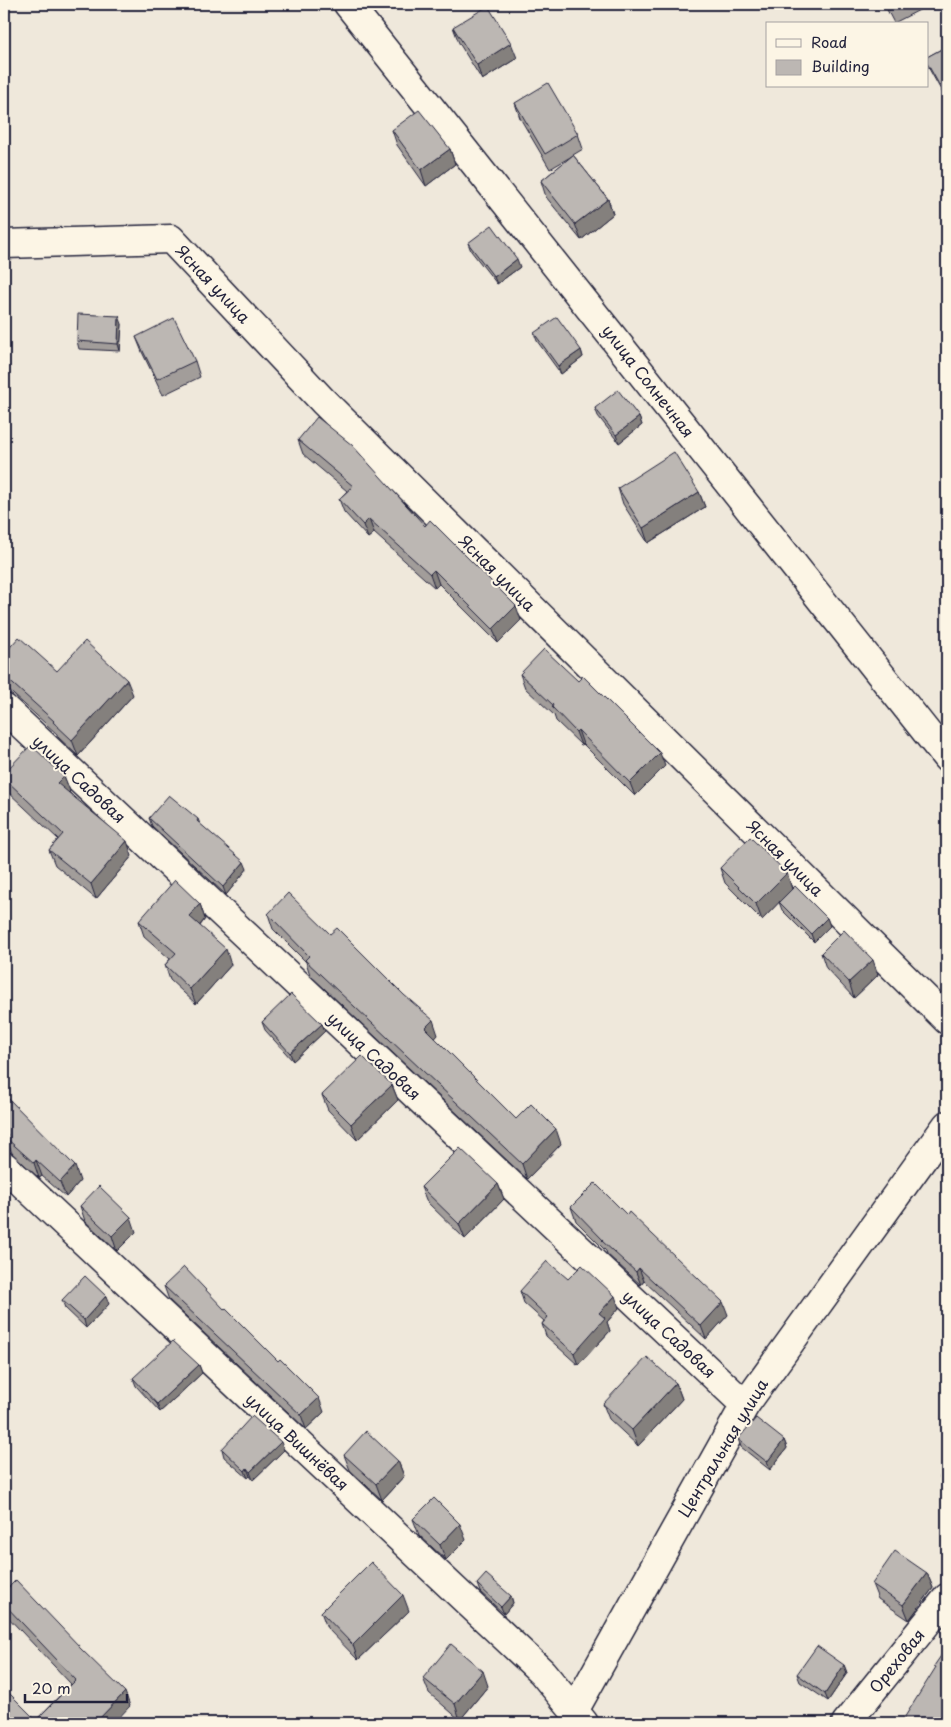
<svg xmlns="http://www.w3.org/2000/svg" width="951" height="1727" font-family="'Playpen Sans',sans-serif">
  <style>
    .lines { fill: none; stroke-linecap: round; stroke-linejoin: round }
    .street-casing { stroke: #22223b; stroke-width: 31 }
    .street { stroke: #fcf5e5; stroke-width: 28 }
    .wall { fill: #a29d9a; stroke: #22223b }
    .shaded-wall { fill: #84807d; stroke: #22223b }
    .building { fill: #bcb7b3; stroke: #22223b }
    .labels { text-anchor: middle; stroke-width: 4; stroke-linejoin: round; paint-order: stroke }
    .street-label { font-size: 16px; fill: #22223b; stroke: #fcf5e5 }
  </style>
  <rect width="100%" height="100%" fill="#efe8db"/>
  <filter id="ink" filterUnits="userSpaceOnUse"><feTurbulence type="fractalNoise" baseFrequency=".02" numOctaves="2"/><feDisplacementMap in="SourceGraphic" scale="10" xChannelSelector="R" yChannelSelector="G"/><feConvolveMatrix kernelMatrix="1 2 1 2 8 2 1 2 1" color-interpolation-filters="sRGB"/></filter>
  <g filter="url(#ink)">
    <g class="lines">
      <defs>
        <g id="street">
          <path d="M348 4 947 758"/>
          <path d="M4 244 171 239 323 401 947 1020"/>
          <path d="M4 708 745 1405"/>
          <path d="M4 1166 542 1672 584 1723"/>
          <path d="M574 1711 745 1405 947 1125"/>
          <path d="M846 1723 947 1598"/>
        </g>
      </defs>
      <use href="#street" class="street-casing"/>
      <use href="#street" class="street"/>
    </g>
    <g class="wall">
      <path d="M884 4H931L894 23Z"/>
      <path d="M453 27 517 58 482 80 459 43Z"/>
      <path d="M947 46V101L927 65V57Z"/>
      <path d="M515 103 578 134 583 149 573 155 608 199 613 214 581 240 546 197 541 181 572 156 550 169 520 118Z"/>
      <path d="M392 130 450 149 455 164 426 186 397 145Z"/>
      <path d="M468 243 520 267 497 284 471 251Z"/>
      <path d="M122 324 120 351 79 349 77 341Z"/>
      <path d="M534 333 581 350 583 357 561 374 537 341Z"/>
      <path d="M136 337 195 361 200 377 163 395 142 352Z"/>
      <path d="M595 408 639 417 642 425 619 443 598 416Z"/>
      <path d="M298 440 425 526 521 620 498 643 439 584 435 588 374 533 368 538 344 512 339 499 347 491 303 454Z"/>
      <path d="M618 488 699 492 705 507 648 543 623 504Z"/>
      <path d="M4 654 57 671 133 695 78 756 58 737 57 734 4 686Z"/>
      <path d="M520 674 578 681 665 766 635 796 583 744 581 745 556 721 554 715 525 688Z"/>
      <path d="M4 773 64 776 70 791 69 792 132 856 96 899 55 865 49 850 58 839 7 791 4 782Z"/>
      <path d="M149 818 198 819 200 824 247 869 226 895 152 826Z"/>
      <path d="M720 868 787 873 792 889 827 918 830 926 814 942 782 910 779 902 762 920 725 883Z"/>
      <path d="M200 904 205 919 200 926 231 965 196 1004 170 980 165 965 170 959 144 936 139 921Z"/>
      <path d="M268 914 330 934 438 1035 435 1038 516 1119 561 1144 527 1179 310 975 306 962 273 929Z"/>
      <path d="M821 953 878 975 854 998 826 968Z"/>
      <path d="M262 1022 322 1024 325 1031 293 1061 265 1030Z"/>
      <path d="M392 1085 398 1100 357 1140 328 1110 322 1095Z"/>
      <path d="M4 1094 80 1181 66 1197 42 1176 39 1178 12 1153 10 1148 4 1142Z"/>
      <path d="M498 1184 504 1199 465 1239 427 1202 421 1187Z"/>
      <path d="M80 1206 136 1232 117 1251 85 1221Z"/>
      <path d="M571 1207 728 1315 706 1339 644 1281 641 1285 607 1254 606 1251 576 1221Z"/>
      <path d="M568 1279 619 1308 607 1322 610 1331 578 1365 546 1336 542 1324 544 1321 524 1303 520 1291Z"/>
      <path d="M164 1286 324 1412 306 1429 169 1300Z"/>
      <path d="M62 1300 109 1304 86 1328 65 1308Z"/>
      <path d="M199 1365 202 1373 160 1412 136 1386 133 1378Z"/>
      <path d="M676 1383 682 1399 638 1446 609 1419 603 1404Z"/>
      <path d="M738 1439 784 1440 787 1448 770 1470 741 1447Z"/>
      <path d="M222 1449 284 1450 253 1480 250 1476 248 1478 224 1457Z"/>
      <path d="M344 1455 398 1461 404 1476 382 1500 350 1470Z"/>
      <path d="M947 1468V1493L946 1492 940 1477Z"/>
      <path d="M413 1519 466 1540 446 1560 419 1535Z"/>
      <path d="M927 1573 933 1588 909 1620 878 1599 872 1584Z"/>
      <path d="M477 1584 511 1596 513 1603 504 1614 480 1592Z"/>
      <path d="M4 1592 81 1649 130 1706 36 1720 71 1684 4 1613Z"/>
      <path d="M409 1611 358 1660 327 1628 321 1612Z"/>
      <path d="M844 1665 847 1673 828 1701 800 1682 797 1674Z"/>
      <path d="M423 1678 488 1686 460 1720 429 1693Z"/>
    </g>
    <g class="shaded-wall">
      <path d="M511 43 517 58 482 80 477 65Z"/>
      <path d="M450 149 455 164 426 186 421 170Z"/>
      <path d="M608 199 613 214 581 240 575 224Z"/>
      <path d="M517 259 520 267 497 284 494 277Z"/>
      <path d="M119 316 122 324 120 351 118 344Z"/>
      <path d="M581 350 583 357 561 374 558 366Z"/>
      <path d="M639 417 642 425 619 443 616 435Z"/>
      <path d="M699 492 705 507 648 543 643 528Z"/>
      <path d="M369 519 374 533 368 538 363 525Z"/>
      <path d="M434 570 439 584 435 588 430 574Z"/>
      <path d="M516 606 521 620 498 643 493 629Z"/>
      <path d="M127 680 133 695 78 756 72 740Z"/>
      <path d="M578 730 583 744 581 745 576 732Z"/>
      <path d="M660 753 665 766 635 796 630 783Z"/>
      <path d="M64 776 70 791 63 798 57 783Z"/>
      <path d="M127 841 132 856 96 899 91 884Z"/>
      <path d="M244 862 247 869 226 895 223 887Z"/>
      <path d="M787 873 792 889 762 920 756 904Z"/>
      <path d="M200 904 205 919 195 931 189 916Z"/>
      <path d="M827 918 830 926 814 942 811 934Z"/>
      <path d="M226 949 231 965 196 1004 190 989Z"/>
      <path d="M873 960 878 975 854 998 849 982Z"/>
      <path d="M433 1020 438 1035 431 1043 425 1028Z"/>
      <path d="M322 1024 325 1031 293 1061 290 1053Z"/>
      <path d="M392 1085 398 1100 357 1140 351 1124Z"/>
      <path d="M556 1129 561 1144 527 1179 522 1164Z"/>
      <path d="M36 1160 42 1176 39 1178 34 1163Z"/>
      <path d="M75 1166 80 1181 66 1197 60 1182Z"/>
      <path d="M498 1184 504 1199 465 1239 459 1224Z"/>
      <path d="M131 1217 136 1232 117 1251 112 1236Z"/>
      <path d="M639 1268 644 1281 641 1285 636 1272Z"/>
      <path d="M106 1296 109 1304 86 1328 84 1320Z"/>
      <path d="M615 1296 619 1308 607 1322 610 1331 578 1365 574 1353 599 1313Z"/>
      <path d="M723 1302 728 1315 706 1339 701 1326Z"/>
      <path d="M199 1365 202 1373 160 1412 157 1404Z"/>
      <path d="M676 1383 682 1399 638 1446 632 1430Z"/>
      <path d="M319 1398 324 1412 306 1429 301 1415Z"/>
      <path d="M784 1440 787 1448 770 1470 767 1462Z"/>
      <path d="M281 1442 284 1450 253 1480 250 1472Z"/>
      <path d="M398 1461 404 1476 382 1500 376 1484Z"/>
      <path d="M247 1468 250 1476 248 1478 245 1471Z"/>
      <path d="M460 1524 466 1540 446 1560 440 1545Z"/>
      <path d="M927 1573 933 1588 909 1620 903 1605Z"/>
      <path d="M403 1595 409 1611 358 1660 353 1645Z"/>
      <path d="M511 1596 513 1603 504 1614 501 1607Z"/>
      <path d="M844 1665 847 1673 828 1701 825 1694Z"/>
      <path d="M483 1671 488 1686 460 1720 455 1704Z"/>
      <path d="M125 1692 130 1706 114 1723H95Z"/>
    </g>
    <g class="building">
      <path d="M886 4H900L889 10Z"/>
      <path d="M488 6 511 43 477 65 453 27Z"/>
      <path d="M947 46V96L946 97 927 63V57Z"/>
      <path d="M548 83 578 134 545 154 515 103Z"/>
      <path d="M419 110 450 149 421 170 392 130Z"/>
      <path d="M573 155 608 199 575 224 541 181Z"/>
      <path d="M492 225 517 259 494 277 468 243Z"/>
      <path d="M78 314 119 316 118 344 77 341Z"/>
      <path d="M557 317 581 350 558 366 534 333Z"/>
      <path d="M174 318 195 361 157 379 136 337Z"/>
      <path d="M618 390 639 417 616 435 595 408Z"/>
      <path d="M317 417 352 445 425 526 430 520 516 606 493 629 434 570 430 574 369 519 363 525 339 499 353 486 298 440Z"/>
      <path d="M674 452 699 492 643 528 618 488Z"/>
      <path d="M19 637 57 671 85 641 127 680 72 740 53 722 54 721 4 676V654Z"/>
      <path d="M544 649 578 681 583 676 660 753 630 783 578 730 576 732 552 707 553 705 520 674Z"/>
      <path d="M31 745 64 776 57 783 127 841 91 884 49 850 63 834 4 778V773Z"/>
      <path d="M169 795 198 819 197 821 244 862 223 887 149 818Z"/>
      <path d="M750 837 787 873 756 904 720 868Z"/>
      <path d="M175 880 200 904 189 916 226 949 190 989 165 965 176 953 139 921Z"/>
      <path d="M795 886 827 918 811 934 779 902Z"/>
      <path d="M288 893 330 934 337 928 404 995 433 1020 425 1028 516 1119 531 1104 556 1129 522 1164 305 960 309 956 268 914Z"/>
      <path d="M844 930 873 960 849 982 821 953Z"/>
      <path d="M291 994 322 1024 290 1053 262 1022Z"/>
      <path d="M362 1056 392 1085 351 1124 322 1095Z"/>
      <path d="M4 1094 75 1166 60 1182 36 1160 34 1163 6 1138 8 1136 4 1132Z"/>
      <path d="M460 1148 498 1184 459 1224 421 1187Z"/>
      <path d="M595 1183 627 1215 629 1212 723 1302 701 1326 639 1268 636 1272 602 1241 603 1240 571 1207Z"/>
      <path d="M99 1186 131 1217 112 1236 80 1206Z"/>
      <path d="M547 1261 568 1279 582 1265 615 1296 599 1313 605 1318 574 1353 542 1324 548 1317 520 1291Z"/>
      <path d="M184 1267 224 1309 225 1308 278 1361 280 1359 319 1398 301 1415 164 1286Z"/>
      <path d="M85 1276 106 1296 84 1320 62 1300Z"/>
      <path d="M173 1341 199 1365 157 1404 133 1378Z"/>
      <path d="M647 1357 676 1383 632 1430 603 1404Z"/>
      <path d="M252 1416 281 1442 250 1472 247 1468 245 1471 222 1449Z"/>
      <path d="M756 1418 784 1440 767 1462 738 1439Z"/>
      <path d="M366 1431 398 1461 376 1484 344 1455Z"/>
      <path d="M947 1468V1482L940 1477Z"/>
      <path d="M434 1498 460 1524 440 1545 413 1519Z"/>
      <path d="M895 1551 927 1573 903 1605 872 1584Z"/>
      <path d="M371 1562 403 1595 353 1645 321 1612Z"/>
      <path d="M486 1574 511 1596 501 1607 477 1584Z"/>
      <path d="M16 1580 80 1647H79L125 1692 95 1723H4V1688L36 1720 76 1680 4 1604V1592Z"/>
      <path d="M451 1644 483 1671 455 1704 423 1678Z"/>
      <path d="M817 1646 844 1665 825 1694 797 1674Z"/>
      <path d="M947 1647V1723H901L936 1667 934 1666Z"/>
    </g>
  </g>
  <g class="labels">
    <g class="street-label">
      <text transform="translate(213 284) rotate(47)" y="6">Ясная улица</text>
      <text transform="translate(648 381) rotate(52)" y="6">улица Солнечная</text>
      <text transform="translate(497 573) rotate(45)" y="6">Ясная улица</text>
      <text transform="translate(79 779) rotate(43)" y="6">улица Садовая</text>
      <text transform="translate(785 858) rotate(45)" y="6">Ясная улица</text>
      <text transform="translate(374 1056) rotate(43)" y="6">улица Садовая</text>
      <text transform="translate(669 1334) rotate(43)" y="6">улица Садовая</text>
      <text transform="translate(297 1442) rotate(43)" y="6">улица Вишнёвая</text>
      <text transform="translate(723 1448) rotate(-59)" y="6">Центральная улица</text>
      <text transform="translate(897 1661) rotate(-51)" y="6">Ореховая</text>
    </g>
  </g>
  <rect width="951" height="1727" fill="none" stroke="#fcf5e5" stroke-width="20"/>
  <rect x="10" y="10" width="931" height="1707" fill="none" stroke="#22223b" stroke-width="2" filter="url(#ink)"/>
  <rect x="766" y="22" width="162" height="65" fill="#fcf5e5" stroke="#a5a1a1"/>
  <rect x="776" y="39" width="25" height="8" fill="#fcf5e5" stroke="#a5a1a1"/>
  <text x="811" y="48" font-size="15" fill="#22223b">Road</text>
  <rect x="776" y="60" width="25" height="15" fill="#bcb7b3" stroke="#a5a1a1"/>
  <text x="811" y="72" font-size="15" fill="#22223b">Building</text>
  <path d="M25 1694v8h102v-8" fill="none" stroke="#22223b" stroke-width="2.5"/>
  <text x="32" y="1694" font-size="15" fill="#22223b" stroke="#fcf5e5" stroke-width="4" paint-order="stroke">20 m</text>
</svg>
